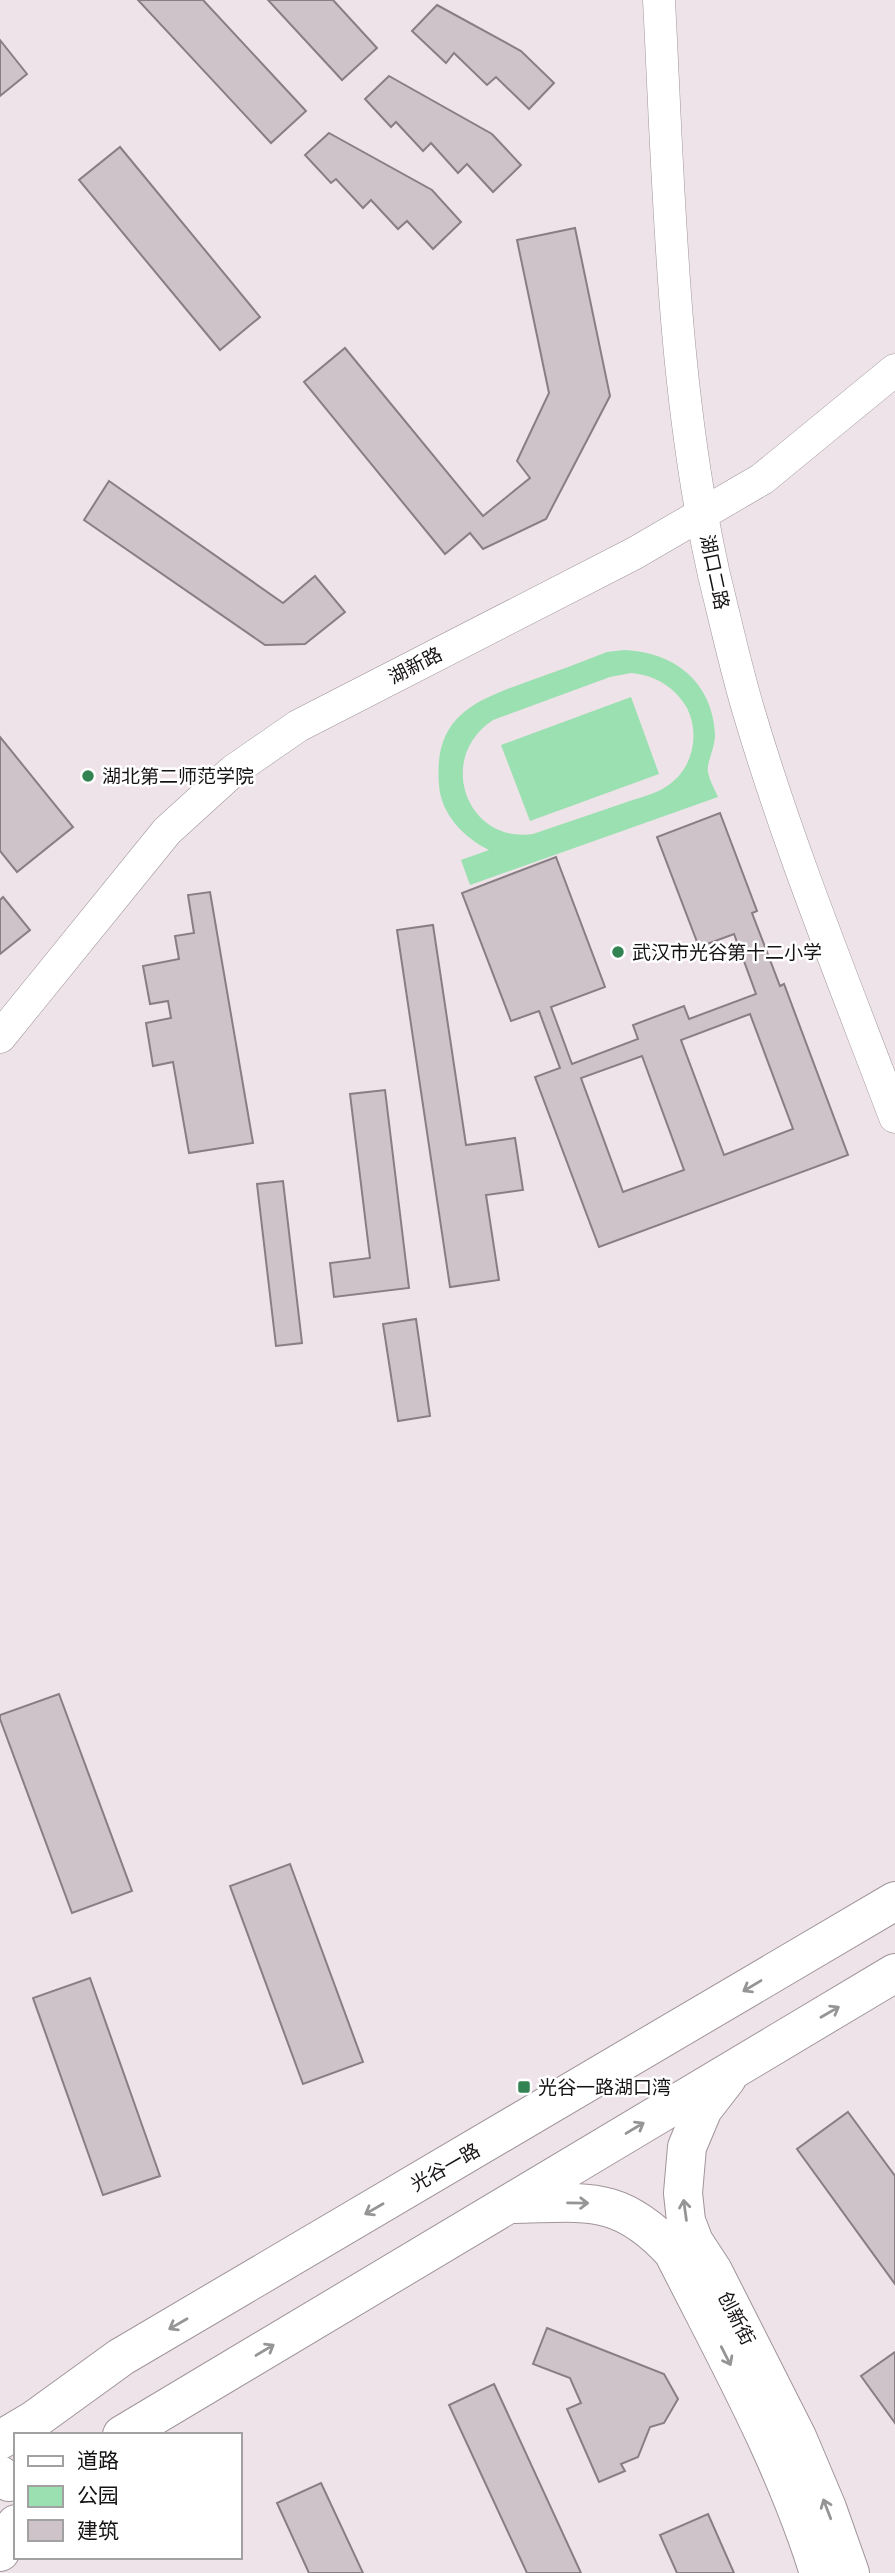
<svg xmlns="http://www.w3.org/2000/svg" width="895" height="2573" font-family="Manrope,'Noto Sans SC',sans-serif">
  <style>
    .green { fill: #9ae0b0; fill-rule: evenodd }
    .building { fill: #cec3c8; stroke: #897e83; stroke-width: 2; fill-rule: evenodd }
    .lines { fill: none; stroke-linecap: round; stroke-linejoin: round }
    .minor-casing { stroke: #a0959a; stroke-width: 33 }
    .major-casing { stroke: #a0959a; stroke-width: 40 }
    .minor { stroke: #fff; stroke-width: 32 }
    .major { stroke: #fff; stroke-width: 38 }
    .oneway { stroke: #969595 }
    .poi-dot { fill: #328252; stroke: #fff; stroke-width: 2.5 }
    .labels { text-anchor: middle; stroke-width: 5; stroke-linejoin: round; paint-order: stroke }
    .street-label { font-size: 19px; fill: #161314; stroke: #fff }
    .poi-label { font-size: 19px; fill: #161314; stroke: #fff; text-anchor: start }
  </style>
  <rect width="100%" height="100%" fill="#eee3e8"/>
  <g class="green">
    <path d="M624 650C674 652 712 681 715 734 715 746 710 755 708 766 706 774 714 788 718 797L470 885 461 860 489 850C464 838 441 814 439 785 433 714 477 700 532 680 557 671 582 662 607 652ZM631 673C655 675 675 687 687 708 701 736 692 772 664 788 653 795 637 798 624 803 594 813 563 824 533 834 467 844 435 758 493 720L610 677Z"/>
    <path d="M631 697 659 774 530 821 501 745Z"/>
  </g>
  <g class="building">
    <path d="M138 0H203L306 111 271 143Z"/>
    <path d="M268 0H333L377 48 342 80Z"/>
    <path d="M437 5 521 51 554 83 529 109 496 77 487 85 454 53 446 63 412 31Z"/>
    <path d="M0 40 27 74 0 96Z"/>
    <path d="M389 76 492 134 521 165 493 192 467 164 458 173 431 143 423 151 396 122 391 127 365 99Z"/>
    <path d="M329 133 432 190 461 222 433 249 407 221 398 229 371 200 363 208 336 179 331 183 305 155Z"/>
    <path d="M120 147 260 317 220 350 79 180Z"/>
    <path d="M575 228 610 396 546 519 483 549 470 533 445 554 304 382 345 348 483 516 530 478 517 461 549 393 517 240Z"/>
    <path d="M109 481 283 603 315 576 345 612 305 644 265 645 84 520Z"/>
    <path d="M0 737 73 827 17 872 0 851Z"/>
    <path d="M720 813 757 911 752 913 780 986 784 984 848 1155 599 1247 535 1077 560 1068 539 1011 511 1021 462 893 556 857 605 987 551 1007 572 1064 638 1039 633 1025 684 1006 689 1019 756 994 734 934 699 947 657 837ZM750 1014 793 1129 724 1155 681 1040ZM642 1056 684 1170 623 1192 581 1078Z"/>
    <path d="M210 892 253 1143 189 1153 173 1062 153 1066 146 1023 171 1018 168 1001 150 1004 143 966 179 959 175 936 194 933 188 895Z"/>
    <path d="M3 897 30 930 0 954V900Z"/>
    <path d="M433 925 466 1145 515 1138 523 1190 486 1195 499 1280 450 1287 397 930Z"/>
    <path d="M385 1090 409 1288 334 1297 330 1263 370 1258 350 1094Z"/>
    <path d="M283 1181 302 1343 276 1346 257 1184Z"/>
    <path d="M416 1319 430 1416 398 1421 383 1324Z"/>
    <path d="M59 1694 132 1891 72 1913 0 1719V1715Z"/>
    <path d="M290 1864 363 2062 303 2084 230 1886Z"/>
    <path d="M90 1978 160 2176 103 2195 33 1998Z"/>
    <path d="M848 2112 895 2176V2284L797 2149Z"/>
    <path d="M547 2328 664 2374 678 2399 664 2423 650 2427 638 2457 621 2464 625 2471 599 2482 567 2409 581 2403 570 2378 533 2364Z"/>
    <path d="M895 2352V2423L861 2376Z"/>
    <path d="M494 2384 581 2573H527L449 2405Z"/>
    <path d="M321 2483 363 2573H309L277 2503Z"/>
    <path d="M708 2514 734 2573H677L660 2535Z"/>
  </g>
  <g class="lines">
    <defs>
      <g id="minor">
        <path d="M659 0C669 191 672 387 714 575 725 619 735 665 748 709 789 848 844 982 895 1117"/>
        <path d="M0 1037 167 831 233 771 298 726 635 553 762 479 895 370"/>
      </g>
      <g id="major">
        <path d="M727 2078 703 2109 687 2147 683 2193 686 2221 694 2242 713 2271 797 2437 827 2508 850 2573"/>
        <path d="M512 2204C585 2203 619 2193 673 2252 726 2357 784 2460 819 2573"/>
        <path d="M122 2435 895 1973"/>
        <path d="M0 2440 34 2420 121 2357 895 1901"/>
        <path d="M0 2475 9 2482 16 2481"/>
        <path d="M0 2552 16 2524"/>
      </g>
    </defs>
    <use href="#minor" class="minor-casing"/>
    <use href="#major" class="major-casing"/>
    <use href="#minor" class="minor"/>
    <use href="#major" class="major"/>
  </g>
  <defs><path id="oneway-shaft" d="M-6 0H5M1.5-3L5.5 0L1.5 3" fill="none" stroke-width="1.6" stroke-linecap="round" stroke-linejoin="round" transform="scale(1.75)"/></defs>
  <g class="oneway">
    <use href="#oneway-shaft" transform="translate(752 1986) rotate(149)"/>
    <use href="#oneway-shaft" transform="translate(830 2012) rotate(-30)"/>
    <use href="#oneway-shaft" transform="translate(635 2128) rotate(-31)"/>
    <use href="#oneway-shaft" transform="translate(578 2203) rotate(1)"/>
    <use href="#oneway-shaft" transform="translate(374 2209) rotate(150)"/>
    <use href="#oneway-shaft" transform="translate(685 2210) rotate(-98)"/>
    <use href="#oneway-shaft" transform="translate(178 2324) rotate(150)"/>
    <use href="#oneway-shaft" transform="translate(265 2350) rotate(-31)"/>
    <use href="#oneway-shaft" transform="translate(726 2356) rotate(63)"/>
    <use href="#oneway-shaft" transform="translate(827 2509) rotate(-111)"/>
  </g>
  <g class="poi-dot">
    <circle cx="88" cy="776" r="7"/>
    <circle cx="618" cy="952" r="7"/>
    <rect x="517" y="2080" width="14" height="14" rx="3.5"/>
  </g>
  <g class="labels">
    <g class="street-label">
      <text transform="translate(715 572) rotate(78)" y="7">湖口二路</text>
      <text transform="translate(415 665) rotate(-27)" y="7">湖新路</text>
      <text transform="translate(445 2167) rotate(-30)" y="7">光谷一路</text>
      <text transform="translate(737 2318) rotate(63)" y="7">创新街</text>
    </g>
    <g class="poi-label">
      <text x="102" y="783">湖北第二师范学院</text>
      <text x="632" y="959">武汉市光谷第十二小学</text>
      <text x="538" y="2094">光谷一路湖口湾</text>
    </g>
  </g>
  <rect x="14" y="2433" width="228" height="126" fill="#ffffff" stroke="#a2a1a1" stroke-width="2"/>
  <rect x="28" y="2456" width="35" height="10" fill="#ffffff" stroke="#a2a1a1" stroke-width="2"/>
  <text x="77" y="2468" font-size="21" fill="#161314">道路</text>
  <rect x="28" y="2486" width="35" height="21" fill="#9ae0b0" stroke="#a2a1a1" stroke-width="2"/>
  <text x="77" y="2503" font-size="21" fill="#161314">公园</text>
  <rect x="28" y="2520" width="35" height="21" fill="#cec3c8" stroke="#a2a1a1" stroke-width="2"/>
  <text x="77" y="2538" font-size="21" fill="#161314">建筑</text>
</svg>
